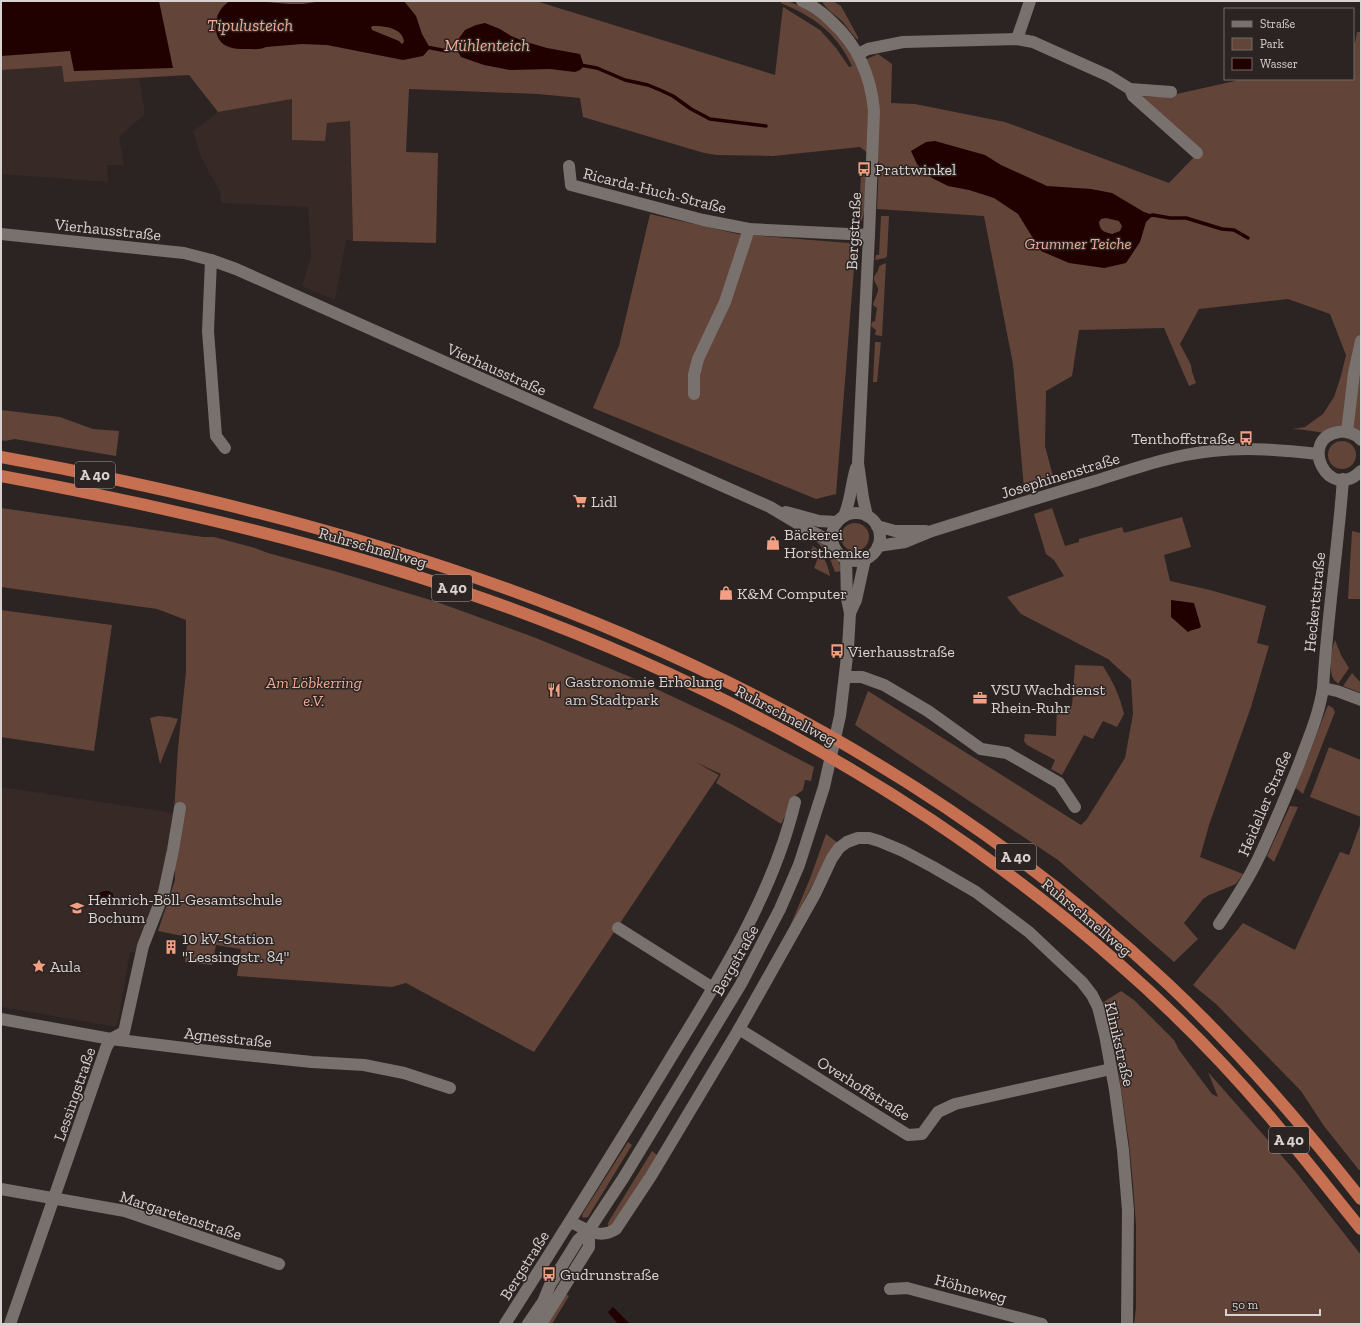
<svg xmlns="http://www.w3.org/2000/svg" width="1362" height="1325" font-family="'Zilla Slab',serif">
  <style>
    .built { fill: #372925 }
    .green { fill: #634439 }
    .water { fill: #210100; fill-rule: evenodd }
    .lines { fill: none; stroke-linecap: round; stroke-linejoin: round }
    .stream { stroke: #210100; stroke-width: 3.5 }
    .minor { stroke: #79716e; stroke-width: 12 }
    .tertiary { stroke: #79716e; stroke-width: 12 }
    .motorway { stroke: #c66f51; stroke-width: 12 }
    .labels { text-anchor: middle; stroke-width: 3; stroke-linejoin: round; paint-order: stroke }
    .shield { fill: #2b2422; stroke: #a49e9c; stroke-width: 1 }
    .shield-label { font-size: 15px; font-weight: bold; fill: #d8d3d1 }
    .poi-label { font-size: 16px; fill: #d8d3d1; stroke: #2b2422; text-anchor: start }
    .street-label { font-size: 16px; fill: #d8d3d1; stroke: #2b2422 }
    .park-label { font-size: 16px; font-style: italic; fill: #f5ac94; stroke: #2b2422 }
    .water-label { font-size: 17px; font-style: italic; fill: #f3ab92; stroke: #2b2422 }
  </style>
  <rect width="100%" height="100%" fill="#2b2422"/>
  <g class="built">
    <path d="M62 66 64 82 139 78 145 114 119 137 124 165H107L108 182 1 174V70Z"/>
    <path d="M292 99 327 122 350 121 353 241 346 240 335 300 302 286 311 256 308 207 221 203 220 192 201 157 193 131 218 112Z"/>
    <path d="M1 787 174 813 163 886 143 929 135 953 130 952 117 1027 1 1007Z"/>
  </g>
  <g class="green">
    <path d="M1 1H536L775 75 783 7 820 30 836 48 849 67 852 66C836 32 814 17 781 3V1C791 1 798 5 807 10 829 24 844 41 856 64L878 54 892 64 891 103 915 104 1005 122 1169 183 1195 156 1203 151 1139 96 1163 97 1235 81 1238 79H1353V43H1355L1357 32H1361V443C1338 436 1316 430 1292 429L1305 427 1323 414 1334 397 1341 376 1346 355 1330 314 1288 299 1199 309 1180 344 1191 365 1192 372 1196 383 1189 386 1164 328 1079 330 1072 376 1046 391 1045 446 1054 480 1024 488 1013 364 984 216 877 209 879 162 860 147 773 156 717 155 704 153 583 117 580 98 538 94 409 89 406 152 438 153 436 243 353 241 350 121 327 123 325 141 292 140V99L218 112 189 75 64 82 62 66 1 70Z"/>
    <path d="M822 1H833L841 6 858 37V40C852 35 848 28 843 22 836 15 826 10 822 1Z"/>
    <path d="M861 172H866C865 186 867 210 861 222H859Z"/>
    <path d="M650 214 738 234 849 243 853 246 855 255 836 494 816 499 593 408 619 346Z"/>
    <path d="M881 216H889L887 256 885 258 875 260 876 255H879Z"/>
    <path d="M886 263 882 336 875 335 876 330 871 326 872 322 875 321 877 308 873 305C874 300 878 294 878 289 878 285 873 282 874 277 876 273 879 271 879 266Z"/>
    <path d="M875 342H881L877 382H873Z"/>
    <path d="M1 410 60 417 93 429 119 431 116 456 15 439 5 441 1 440Z"/>
    <circle cx="1342" cy="455" r="14"/>
    <path d="M1 508 203 537H214L255 548 268 553 334 571 437 602 536 638 633 678 731 724 814 767 811 781 805 780 803 790 796 795 781 824 716 783 721 774 695 762 719 775 534 1052 406 983 392 987 237 976 241 949 216 945 212 965 185 962 188 937 158 931 175 880 174 813 178 748 186 672V620L157 609 1 587Z"/>
    <path d="M1052 508 1065 546 1079 542V539L1122 527 1124 533 1182 517 1191 547 1164 555 1170 581 1210 590 1266 606 1257 643 1269 646 1251 707 1209 825 1200 857 1243 874 1236 884 1209 895 1203 899 1184 923 1198 939 1174 962 1058 860 855 725 868 691 1081 825 1087 819 1125 758 1133 714 1131 680 1108 659 1021 614 1007 597 1064 576 1054 560 1046 554 1034 514Z"/>
    <circle cx="855" cy="537" r="14"/>
    <path d="M1352 531 1361 533V599H1348Z"/>
    <path d="M817 538 826 543 839 562 842 571 835 572 828 554 816 541Z"/>
    <path d="M813 546C823 553 828 564 830 576L814 568 818 558 809 554Z"/>
    <path d="M1 610 112 625 94 751 1 737Z"/>
    <path d="M1335 640 1341 655 1349 668 1338 684C1336 682 1333 679 1332 676 1329 665 1331 650 1335 640Z"/>
    <path d="M1075 665 1103 666C1114 684 1119 694 1124 714L1117 727 1103 721 1093 739 1084 735 1062 775 1051 769 1055 760 1027 745 1024 741 1025 734 1056 736 1057 706H1072Z"/>
    <path d="M1352 673 1361 683V693L1343 686Z"/>
    <path d="M1328 705 1333 708 1335 712 1303 794 1296 788Z"/>
    <path d="M158 716 169 717 178 719 160 764 150 718Z"/>
    <path d="M1329 747 1361 760V817L1310 797Z"/>
    <path d="M1290 806 1298 807 1274 862 1267 856Z"/>
    <path d="M1361 822V1170H1359L1324 1126 1301 1091 1216 1004 1193 985 1243 923 1295 950 1340 852 1349 855Z"/>
    <path d="M826 834 838 843 824 863 789 929 811 876Z"/>
    <path d="M1121 991 1134 1000 1174 1040 1179 1050 1212 1094 1218 1097 1208 1072 1295 1171 1361 1255V1324H1134L1136 1308V1226L1133 1184 1129 1143 1117 1060 1112 1028 1102 1003Z"/>
    <path d="M628 1142 632 1145 588 1217 583 1218 582 1216 583 1213Z"/>
    <path d="M652 1151 657 1155 614 1225 609 1227 608 1224 609 1221Z"/>
    <path d="M564 1293 569 1296 552 1324H545Z"/>
  </g>
  <g class="water">
    <path d="M1 1H159L173 68 74 71 70 51 1 56Z"/>
    <path d="M230 1H255L289 4H303L322 1H404L416 16 422 34 430 48 423 56 403 60 327 45 302 44 266 47C260 50 254 49 248 49 239 49 227 49 221 42 210 29 217 8 230 1ZM373 26C385 26 403 28 404 42L402 44 399 41 372 30 371 27Z"/>
    <path d="M485 23 500 29 511 36 523 41 547 48 580 54 584 66 580 70 575 72 550 69 510 70 484 65 461 57 456 48 457 41 465 30 476 25Z"/>
    <path d="M935 141 985 155 1001 165 1047 186 1091 189 1112 193 1144 212 1153 215 1146 222 1140 242 1126 263 1104 268 1069 263 1041 251 1018 214 994 198 969 190 948 186 934 179 924 173 917 164 911 151 926 142ZM1106 218 1119 221 1122 226 1120 231 1112 234C1104 232 1100 231 1099 222L1101 219Z"/>
    <path d="M1171 600 1194 603 1201 627C1197 630 1192 629 1188 632L1171 617Z"/>
    <path d="M104 891H109L113 894V899L109 904C104 904 99 903 97 897L99 893Z"/>
    <path d="M613 1307 630 1324H618L608 1312Z"/>
  </g>
  <g class="lines">
    <g class="stream">
      <path d="M426 47 447 51 459 48"/>
      <path d="M580 65 597 68 625 80 648 85 660 90 673 96 691 109 710 119 766 126"/>
      <path d="M1149 216 1153 215 1170 218H1186L1222 229 1234 230 1248 238"/>
    </g>
    <g class="minor">
      <path d="M802 1C814 6 824 14 832 22 858 46 871 76 874 111L869 235 858 463 863 498 867 516"/>
      <path d="M1017 39 1030 1"/>
      <path d="M858 54 868 49 903 42 1017 39 1033 42 1109 76 1130 89 1171 92"/>
      <path d="M1130 89 1133 96 1197 153"/>
      <path d="M569 166 571 185 703 220 749 229 869 235"/>
      <path d="M211 260 208 331 216 436 225 448"/>
      <path d="M694 394V375L698 359 725 302 749 229"/>
      <path d="M1343 479C1338 549 1327 618 1323 688L1337 691 1361 700"/>
      <path d="M844 516C851 500 851 484 856 468"/>
      <path d="M845 677H862L884 685 928 711 981 749 1007 753 1059 783 1075 807"/>
      <path d="M1219 924C1233 903 1247 882 1258 859 1273 828 1286 796 1299 764 1308 739 1319 715 1323 688"/>
      <path d="M618 928 713 988"/>
      <path d="M1 1019 111 1039 225 1053 312 1062 364 1065 404 1073 450 1088"/>
      <path d="M739 1029 908 1135 922 1134 938 1112 955 1104 1111 1069"/>
      <path d="M1 1189 125 1211 279 1264"/>
      <path d="M570 1222C587 1229 599 1240 616 1229L651 1176 739 1029 815 894 832 858 839 848 847 842 858 838H869L879 841 903 851 933 867 976 892 1029 932 1082 982 1092 995 1098 1007 1105 1035 1115 1090 1123 1150 1128 1210 1127 1324"/>
      <path d="M890 1289 907 1288 1042 1324"/>
      <path d="M10 1324 106 1048 111 1039 124 1032 143 946 164 892 173 850 180 808"/>
      <path d="M505 1324C561 1236 616 1148 670 1059 719 979 773 895 795 802"/>
    </g>
    <g class="tertiary">
      <path d="M1 234 184 253 211 260 236 269 770 507 807 529 832 542"/>
      <path d="M1347 432 1354 373 1361 341"/>
      <path d="M1361 440C1356 434 1347 430 1339 432 1297 438 1328 504 1361 471"/>
      <path d="M786 512 819 521 836 522"/>
      <circle cx="856" cy="537" r="24"/>
      <path d="M877 526 895 531H926"/>
      <path d="M878 546 905 542 932 531C986 514 1040 497 1095 481 1133 469 1172 455 1212 451 1249 447 1282 450 1318 454"/>
      <path d="M850 613 856 600 865 559"/>
      <path d="M528 1324 543 1302 550 1285 578 1240 589 1230 624 1177 741 984 780 909 799 865 824 787 840 716 848 648 850 613 847 599 846 559"/>
      <path d="M541 1324 589 1247V1230"/>
    </g>
    <g class="motorway">
      <path d="M1 457C434 535 843 678 1169 985 1239 1051 1302 1124 1361 1199"/>
      <path d="M1 476C158 505 316 541 467 593 704 674 930 797 1118 963 1172 1010 1223 1062 1270 1117 1301 1154 1331 1192 1361 1229"/>
    </g>
  </g>
  <defs>
    <symbol id="bus-bare" viewBox="-9 -9 18 18"><path d="M-5-6H5V4H4V6H2V4H-2V6H-4V4H-5ZM-3.5-4V0h7V-4ZM-3.5 1.2v1.5H-2V1.2ZM2 1.2v1.5H3.5V1.2Z" fill="#f39f83" stroke="#2b2422" stroke-width="2.5" paint-order="stroke"/></symbol>
    <symbol id="supermarket-bare" viewBox="-9 -9 18 18"><path d="M-6-5.5h2.5l.6 2H6L4.5 2H-2.5L-4.4-4H-6ZM-1.5 3.2a1.3 1.3 0 1 0 .1 0ZM3 3.2a1.3 1.3 0 1 0 .1 0Z" fill="#f39f83" stroke="#2b2422" stroke-width="2.5" paint-order="stroke"/></symbol>
    <symbol id="shop-bare" viewBox="-9 -9 18 18"><path d="M-5-2.5h2.3a2.7 3.5 0 0 1 5.4 0H5L5.5 6h-11ZM-1.5-2.5h3a1.5 2.3 0 0 0-3 0Z" fill="#f39f83" stroke="#2b2422" stroke-width="2.5" paint-order="stroke"/></symbol>
    <symbol id="restaurant-bare" viewBox="-9 -9 18 18"><path d="M-5-6h1v4h1v-4h1v4h1v-4h1v5L-1.5 .5V6h-2V.5L-5-1ZM5-6V6H3V1.5H1.5Q1.5-4 5-6Z" fill="#f39f83" stroke="#2b2422" stroke-width="2.5" paint-order="stroke"/></symbol>
    <symbol id="office-bare" viewBox="-9 -9 18 18"><path d="M-6-3h4V-5.5h4V-3h4V5H-6ZM-1-4.5V-3h2v-1.5ZM-6 0V1H6V0Z" fill="#f39f83" stroke="#2b2422" stroke-width="2.5" paint-order="stroke"/></symbol>
    <symbol id="school-bare" viewBox="-9 -9 18 18"><path d="M0-5L7-2L0 1L-7-2ZM-4 1L0 2.5L4 1V4Q0 6-4 4Z" fill="#f39f83" stroke="#2b2422" stroke-width="2.5" paint-order="stroke"/></symbol>
    <symbol id="building-bare" viewBox="-9 -9 18 18"><path d="M-4-6H4V6H1V3H-1V6H-4ZM-2.5-4.3h1.7v1.8h-1.7ZM.8-4.3h1.7v1.8H.8ZM-2.5-1h1.7V.8h-1.7ZM.8-1h1.7V.8H.8Z" fill="#f39f83" stroke="#2b2422" stroke-width="2.5" paint-order="stroke"/></symbol>
    <symbol id="sight-bare" viewBox="-9 -9 18 18"><path d="M0-6L1.8-2.2L6-1.7L2.9 1.2L3.7 5.4L0 3.3L-3.7 5.4L-2.9 1.2L-6-1.7L-1.8-2.2Z" fill="#f39f83" stroke="#2b2422" stroke-width="2.5" paint-order="stroke"/></symbol>
  </defs>
  <g fill-rule="evenodd">
    <use href="#bus-bare" x="854" y="159" width="20" height="20"/>
    <use href="#bus-bare" x="1236" y="428" width="20" height="20"/>
    <use href="#supermarket-bare" x="570" y="491" width="20" height="20"/>
    <use href="#shop-bare" x="763" y="533" width="20" height="20"/>
    <use href="#shop-bare" x="716" y="583" width="20" height="20"/>
    <use href="#bus-bare" x="827" y="641" width="20" height="20"/>
    <use href="#restaurant-bare" x="544" y="680" width="20" height="20"/>
    <use href="#office-bare" x="970" y="688" width="20" height="20"/>
    <use href="#school-bare" x="67" y="898" width="20" height="20"/>
    <use href="#building-bare" x="161" y="937" width="20" height="20"/>
    <use href="#sight-bare" x="29" y="956" width="20" height="20"/>
    <use href="#bus-bare" x="539" y="1264" width="20" height="20"/>
  </g>
  <g class="labels">
    <g class="shield">
      <rect x="75" y="462" width="40" height="26" rx="3"/>
      <rect x="432" y="575" width="40" height="26" rx="3"/>
      <rect x="996" y="844" width="40" height="26" rx="3"/>
      <rect x="1269" y="1127" width="40" height="26" rx="3"/>
    </g>
    <g class="shield-label">
      <text x="95" y="480">A 40</text>
      <text x="452" y="593">A 40</text>
      <text x="1016" y="862">A 40</text>
      <text x="1289" y="1145">A 40</text>
    </g>
    <g class="poi-label">
      <text x="875" y="175">Prattwinkel</text>
      <text x="1235" y="444" text-anchor="end">Tenthoffstraße</text>
      <text x="591" y="507">Lidl</text>
      <text x="784" y="540">Bäckerei<tspan x="784" dy="18">Horsthemke</tspan></text>
      <text x="737" y="599">K&amp;M Computer</text>
      <text x="848" y="657">Vierhausstraße</text>
      <text x="565" y="687">Gastronomie Erholung<tspan x="565" dy="18">am Stadtpark</tspan></text>
      <text x="991" y="695">VSU Wachdienst<tspan x="991" dy="18">Rhein-Ruhr</tspan></text>
      <text x="88" y="905">Heinrich-Böll-Gesamtschule<tspan x="88" dy="18">Bochum</tspan></text>
      <text x="182" y="944">10 kV-Station<tspan x="182" dy="18">"Lessingstr. 84"</tspan></text>
      <text x="50" y="972">Aula</text>
      <text x="560" y="1280">Gudrunstraße</text>
    </g>
    <g class="street-label">
      <text transform="translate(655 190) rotate(14)" y="6">Ricarda-Huch-Straße</text>
      <text transform="translate(108 229) rotate(6)" y="6">Vierhausstraße</text>
      <text transform="translate(853 231) rotate(-87)" y="6">Bergstraße</text>
      <text transform="translate(497 369) rotate(24)" y="6">Vierhausstraße</text>
      <text transform="translate(1060 475) rotate(-17)" y="6">Josephinenstraße</text>
      <text transform="translate(373 547) rotate(16)" y="6">Ruhrschnellweg</text>
      <text transform="translate(1314 602) rotate(-84)" y="6">Heckertstraße</text>
      <text transform="translate(786 715) rotate(28)" y="6">Ruhrschnellweg</text>
      <text transform="translate(1264 803) rotate(-67)" y="6">Heideller Straße</text>
      <text transform="translate(1087 917) rotate(40)" y="6">Ruhrschnellweg</text>
      <text transform="translate(735 960) rotate(-61)" y="6">Bergstraße</text>
      <text transform="translate(228 1037) rotate(6)" y="6">Agnesstraße</text>
      <text transform="translate(1120 1044) rotate(77)" y="6">Klinikstraße</text>
      <text transform="translate(864 1088) rotate(32)" y="6">Overhoffstraße</text>
      <text transform="translate(74 1094) rotate(-71)" y="6">Lessingstraße</text>
      <text transform="translate(181 1215) rotate(18)" y="6">Margaretenstraße</text>
      <text transform="translate(524 1265) rotate(-58)" y="6">Bergstraße</text>
      <text transform="translate(971 1288) rotate(15)" y="6">Höhneweg</text>
    </g>
    <g class="park-label">
      <text x="1078" y="249">Grummer Teiche</text>
      <text x="314" y="688">Am Löbkerring<tspan x="314" dy="18">e.V.</tspan></text>
    </g>
    <g class="water-label">
      <text x="250" y="31">Tipulusteich</text>
      <text x="487" y="51">Mühlenteich</text>
    </g>
  </g>
  <rect width="1362" height="1325" fill="none" stroke="#d8d3d1" stroke-width="4"/>
  <rect x="1224" y="8" width="130" height="72" fill="#2b2422" stroke="#706a68"/>
  <rect x="1232" y="21" width="20" height="6" fill="#79716e" stroke="#706a68"/>
  <text x="1260" y="28" font-size="12" fill="#d8d3d1">Straße</text>
  <rect x="1232" y="38" width="20" height="12" fill="#634439" stroke="#706a68"/>
  <text x="1260" y="48" font-size="12" fill="#d8d3d1">Park</text>
  <rect x="1232" y="58" width="20" height="12" fill="#210100" stroke="#706a68"/>
  <text x="1260" y="68" font-size="12" fill="#d8d3d1">Wasser</text>
  <path d="M1226 1309v6h94v-6" fill="none" stroke="#d8d3d1" stroke-width="2"/>
  <text x="1232" y="1309" font-size="12" fill="#d8d3d1" stroke="#2b2422" stroke-width="3" paint-order="stroke">50 m</text>
</svg>
